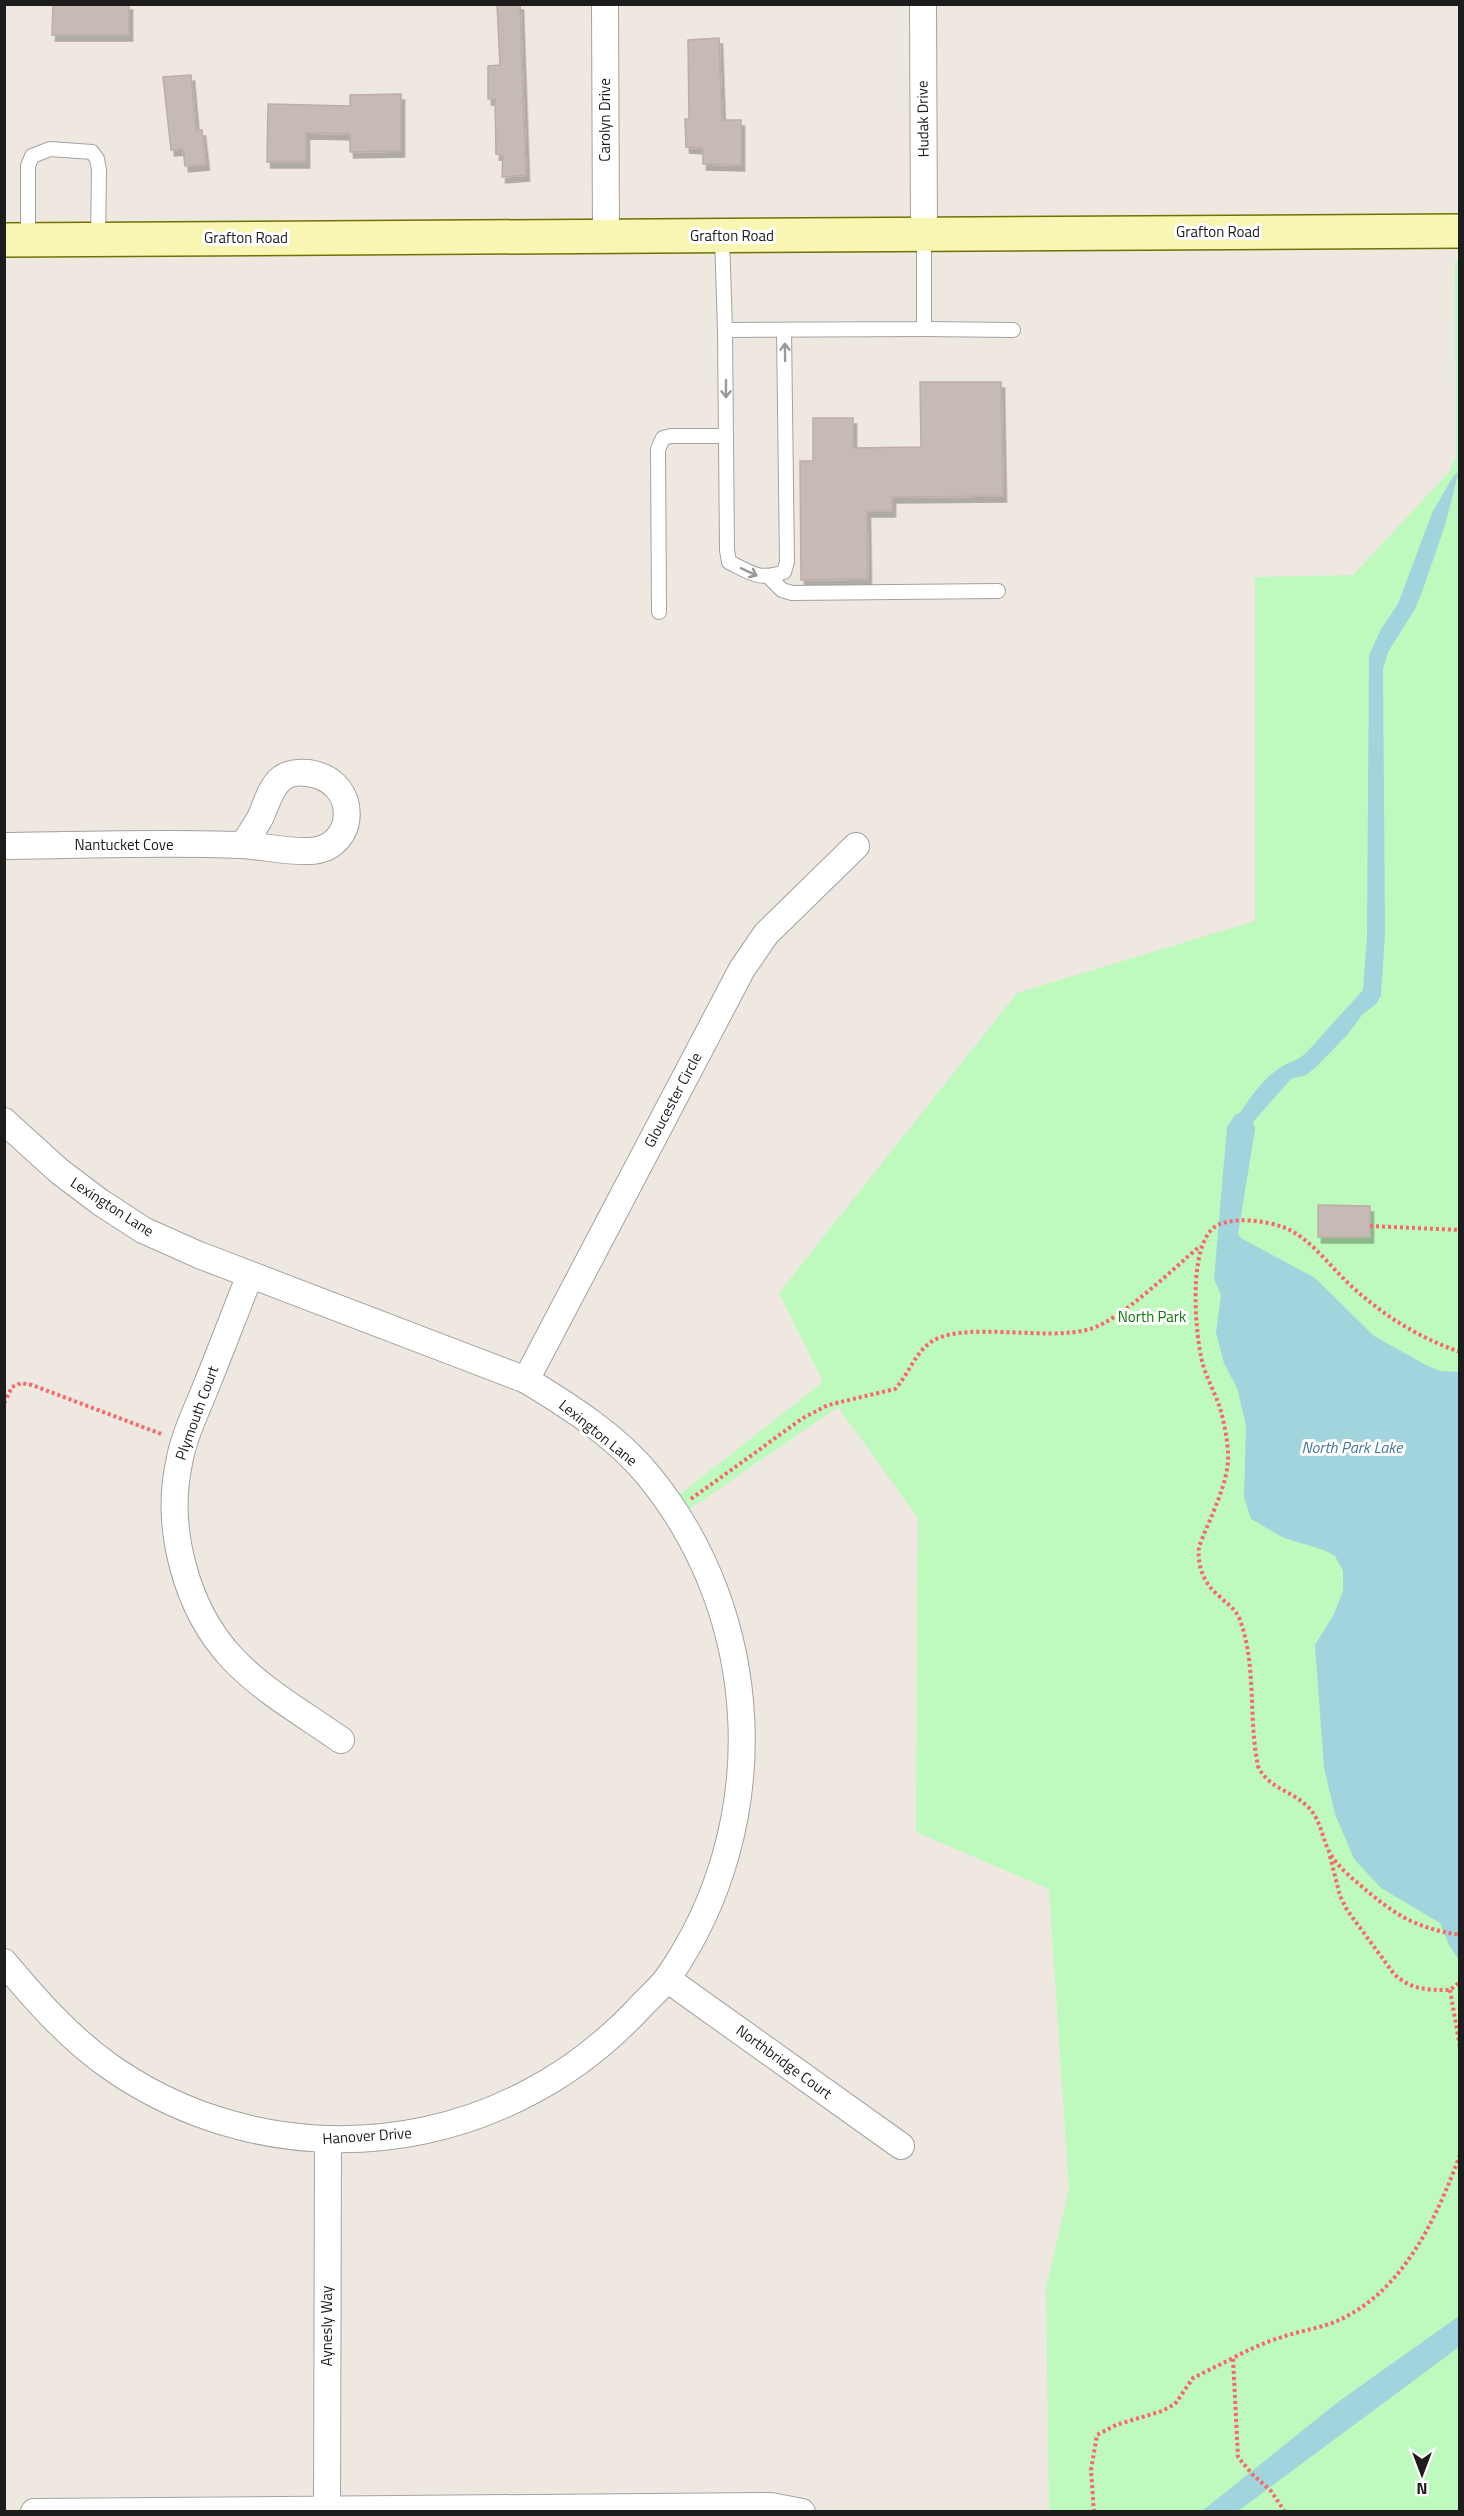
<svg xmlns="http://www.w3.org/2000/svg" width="1464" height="2516" font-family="'Titillium Web',sans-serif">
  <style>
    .park { fill: #bef9bd }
    .water { fill: #a1d4dc }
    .building { fill: #c5bab5; stroke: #bfada4; stroke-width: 1.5; filter: url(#shadow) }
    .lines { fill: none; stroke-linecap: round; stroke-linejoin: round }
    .lane-casing { stroke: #a3a3a3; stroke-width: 16 }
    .street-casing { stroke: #a3a3a3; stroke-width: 28 }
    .secondary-casing { stroke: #717204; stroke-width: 36 }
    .path { stroke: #fa6766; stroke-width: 4; stroke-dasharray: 3 3; stroke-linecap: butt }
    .lane { stroke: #fff; stroke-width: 14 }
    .street { stroke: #fff; stroke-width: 26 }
    .secondary { stroke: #f9f6b4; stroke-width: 33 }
    .oneway { stroke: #999 }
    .labels { text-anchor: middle; stroke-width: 6; stroke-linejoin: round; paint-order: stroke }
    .street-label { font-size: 15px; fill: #1c1c1c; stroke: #fff }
    .park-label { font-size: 15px; fill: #0c790a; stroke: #fff }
    .water-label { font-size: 16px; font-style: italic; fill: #43789c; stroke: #fff }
  </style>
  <defs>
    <filter id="shadow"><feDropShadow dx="3.5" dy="6" stdDeviation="0" flood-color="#0004"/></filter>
  </defs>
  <rect width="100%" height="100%" fill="#eee8e1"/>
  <path class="park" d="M1455 260H1459V2511H1049L1046 2288 1069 2189 1049 1889 916 1832 918 1518 838 1407 690 1509 679 1495 823 1382 779 1293 1017 993 1255 921V577L1353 575 1449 472 1456 456Z"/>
  <g class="water">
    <path d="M1459 471 1445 525 1422 592 1415 609 1388 652 1383 669 1385 933 1381 996 1376 1004 1362 1015 1348 1034 1316 1067 1306 1075 1291 1079 1253 1122 1255 1129 1238 1234 1241 1238 1315 1278 1374 1336 1426 1365 1441 1371 1459 1372V1960L1449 1945 1440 1923 1381 1888 1354 1859 1335 1814 1324 1768 1315 1645 1334 1614 1343 1591V1571L1335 1556 1324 1550 1284 1538 1251 1519 1244 1497 1246 1425 1237 1388 1224 1363 1216 1333 1221 1295 1214 1279 1227 1127 1235 1115 1240 1113C1251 1096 1264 1078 1281 1067 1291 1061 1295 1062 1306 1053L1363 990 1367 937 1369 655 1381 629 1398 604 1432 513 1454 475Z"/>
    <path d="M1459 2316V2347L1238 2511H1202L1338 2402Z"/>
  </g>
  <g class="building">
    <path d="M53 4H129V35H52Z"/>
    <path d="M497 4H520L526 175 502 177 503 155 496 154 495 99H488V66L500 65Z"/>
    <path d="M719 38 722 120H741V165L703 164V148L686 147 685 119H689L688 40Z"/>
    <path d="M191 75 196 130H202L206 164 185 166 183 149 171 150 163 77Z"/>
    <path d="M401 94V151L350 152V134L306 133V162H267L268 104 350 106V95Z"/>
    <path d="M920 382H1001L1003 496 892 497V511H867L868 579 801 580 800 461H813V418H853V448L921 447Z"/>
    <path d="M1318 1205 1370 1206V1237H1318Z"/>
  </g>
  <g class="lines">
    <defs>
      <g id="lane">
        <path d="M722 236 725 330 924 329V234"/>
        <path d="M28 239V166L32 156 50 149 92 152 97 159 99 170 98 239"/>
        <path d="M924 329 1013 330"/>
        <path d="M725 330 727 550 729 562C751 573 760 581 784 572L787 562 784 330"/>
        <path d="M770 578 782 590 792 593 998 591"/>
        <path d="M659 612 658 449 663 438 671 436H726"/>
      </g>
      <g id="street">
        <path d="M605 4 606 236"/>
        <path d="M923 4 924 234"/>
        <path d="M4 846C83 845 163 842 241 845 264 846 286 852 309 851 358 850 361 780 308 773 300 772 289 773 282 778 270 787 266 806 260 818 255 827 249 836 243 845"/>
        <path d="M4 1121 59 1171 100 1202 143 1230 199 1255 526 1380C569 1406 615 1435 648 1475 765 1617 773 1825 669 1976 662 1986 652 1995 644 2003 610 2040 573 2070 528 2093 396 2163 232 2153 109 2066 68 2037 36 2000 4 1962"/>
        <path d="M250 1275C234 1315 219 1355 203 1394 194 1416 183 1439 179 1463 165 1528 186 1609 232 1658 263 1691 304 1714 341 1740"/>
        <path d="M526 1380 742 969 766 934 856 846"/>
        <path d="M667 1979 901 2146"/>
        <path d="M34 2512 771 2506 802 2512"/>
        <path d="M327 2512 328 2141"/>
      </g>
      <path id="secondary" d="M4 240 1460 231"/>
    </defs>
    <use href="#lane" class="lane-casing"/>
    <use href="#street" class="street-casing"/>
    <use href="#secondary" class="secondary-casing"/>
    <g class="path">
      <path d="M1370 1226 1460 1230"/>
      <path d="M1460 1352C1417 1337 1381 1314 1348 1283 1329 1265 1308 1236 1283 1227 1265 1221 1238 1217 1220 1224 1187 1236 1195 1329 1201 1356 1204 1374 1214 1390 1220 1408 1224 1422 1227 1437 1228 1452 1230 1482 1209 1519 1199 1547 1197 1566 1204 1584 1219 1596 1227 1604 1236 1609 1240 1620 1257 1667 1248 1717 1258 1766 1268 1789 1294 1791 1310 1809 1322 1823 1322 1840 1331 1855 1338 1866 1349 1876 1359 1884 1393 1914 1415 1928 1460 1935"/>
      <path d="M4 1403 12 1387 21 1383 32 1385 164 1435"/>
      <path d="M691 1499 803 1418 828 1405 895 1389C909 1374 914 1354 931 1342 964 1320 1046 1342 1090 1329 1121 1320 1174 1268 1200 1246"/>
      <path d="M1330 1856 1340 1896 1347 1910 1394 1974C1411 1990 1428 1990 1450 1990L1460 1982"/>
      <path d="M1450 1990 1460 2047"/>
      <path d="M1094 2512 1091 2470 1097 2435 1116 2425 1162 2411 1175 2404 1193 2378 1233 2358"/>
      <path d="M1285 2512 1271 2491 1252 2474 1238 2457 1233 2358C1248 2350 1263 2343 1279 2338 1298 2331 1318 2329 1337 2321 1403 2292 1436 2219 1460 2155"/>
    </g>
    <use href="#lane" class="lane"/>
    <use href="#street" class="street"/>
    <use href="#secondary" class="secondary"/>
  </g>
  <defs><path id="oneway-shaft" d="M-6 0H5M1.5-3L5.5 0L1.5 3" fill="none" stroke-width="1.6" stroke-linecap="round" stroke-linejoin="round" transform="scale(1.5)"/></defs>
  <g class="oneway">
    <use href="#oneway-shaft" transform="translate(785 352) rotate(-91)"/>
    <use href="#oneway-shaft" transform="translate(726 389) rotate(90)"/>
    <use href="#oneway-shaft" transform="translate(749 572) rotate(25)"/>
  </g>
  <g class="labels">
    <g class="street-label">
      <text transform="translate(923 119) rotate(-91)" y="5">Hudak Drive</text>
      <text transform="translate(605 120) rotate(-90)" y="5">Carolyn Drive</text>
      <text x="1218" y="237">Grafton Road</text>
      <text x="732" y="241">Grafton Road</text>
      <text x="246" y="243">Grafton Road</text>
      <text x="124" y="850">Nantucket Cove</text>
      <text transform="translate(673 1100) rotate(-62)" y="5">Gloucester Circle</text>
      <text transform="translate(112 1207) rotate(33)" y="5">Lexington Lane</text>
      <text transform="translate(197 1413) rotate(-70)" y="5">Plymouth Court</text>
      <text transform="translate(598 1433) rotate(39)" y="5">Lexington Lane</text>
      <text transform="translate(784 2062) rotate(36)" y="5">Northbridge Court</text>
      <text transform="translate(367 2136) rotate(-4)" y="5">Hanover Drive</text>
      <text transform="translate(327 2326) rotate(-90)" y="5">Aynesly Way</text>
    </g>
    <g class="park-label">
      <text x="1152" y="1322">North Park</text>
    </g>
    <g class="water-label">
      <text x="1352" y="1453">North Park Lake</text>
    </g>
  </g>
  <rect width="1464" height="2516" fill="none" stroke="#1c1c1c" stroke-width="12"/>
  <g transform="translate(1422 2474) rotate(180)" stroke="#ffffff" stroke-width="4.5" paint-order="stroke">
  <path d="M0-4.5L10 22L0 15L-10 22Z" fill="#1c1c1c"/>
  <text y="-9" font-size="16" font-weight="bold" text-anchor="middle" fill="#1c1c1c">N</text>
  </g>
</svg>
